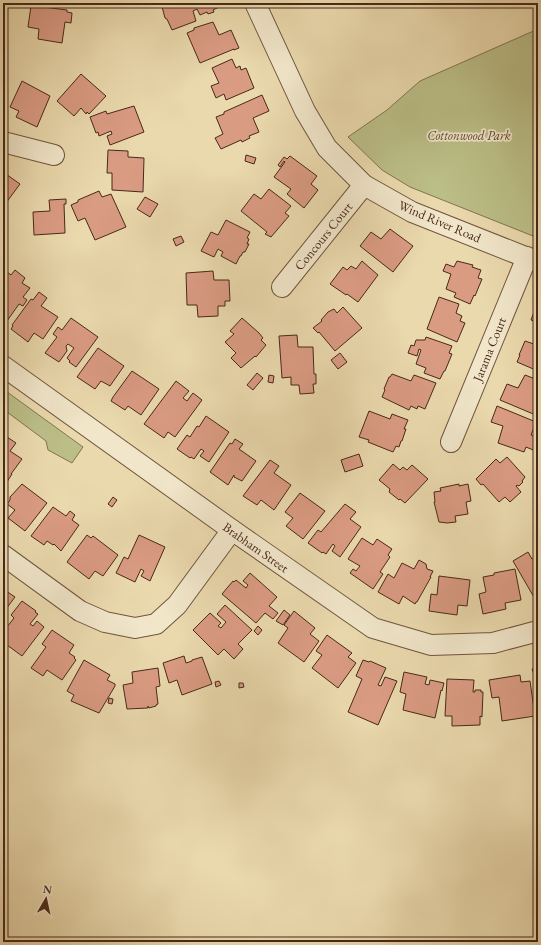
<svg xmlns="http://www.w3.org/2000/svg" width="541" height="945" font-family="'EB Garamond',serif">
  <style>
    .green { fill: #bbbe87; stroke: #827450 }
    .building { fill: #da9b83; stroke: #482919 }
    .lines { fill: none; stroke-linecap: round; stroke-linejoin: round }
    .minor-casing { stroke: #70553e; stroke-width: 22 }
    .minor { stroke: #f1e6ca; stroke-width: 20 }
    .labels { text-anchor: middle; stroke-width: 3.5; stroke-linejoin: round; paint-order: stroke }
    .park-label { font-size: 13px; font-style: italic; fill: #5f472f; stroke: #f1e6ca }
    .street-label { font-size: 13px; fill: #482919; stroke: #f1e6ca }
  </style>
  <rect width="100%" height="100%" fill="#ead9ad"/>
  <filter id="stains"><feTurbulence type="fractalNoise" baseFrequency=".005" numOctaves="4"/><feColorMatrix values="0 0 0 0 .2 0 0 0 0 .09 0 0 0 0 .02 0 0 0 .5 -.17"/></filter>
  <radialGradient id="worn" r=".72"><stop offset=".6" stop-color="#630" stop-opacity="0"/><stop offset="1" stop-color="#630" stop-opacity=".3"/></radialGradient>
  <g class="green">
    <path d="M538 29V238L410 187 382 170 348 137 387 110 420 81Z"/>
    <path d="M3 389 83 447 72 463 48 450 46 441 3 409Z"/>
  </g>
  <g class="building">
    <path d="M161 3H220L221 6 213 10 214 12 208 14 207 12 200 15 197 9 193 11 196 21 172 30 167 19 165 18Z"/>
    <path d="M31 6 36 7V6L67 10V12L72 13 71 23 65 22 62 43 38 39 39 29 28 27Z"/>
    <path d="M213 22 219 35 231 30 239 48 234 50V49L200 63 187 33 194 30V28Z"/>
    <path d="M232 59 236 68 240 66 241 70 246 68 254 88 226 100 224 94 216 98 211 86 219 83 212 68Z"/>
    <path d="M81 74 106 96 89 114 87 112 86 114 81 108 74 116 57 101Z"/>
    <path d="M22 81 50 96 37 127 16 117 19 111 10 107Z"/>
    <path d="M262 95 269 111 253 118 259 132 249 136 250 138 242 142 241 140 221 149 215 138 223 134 216 117 224 114V112Z"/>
    <path d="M134 106 144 132 110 145 107 136 112 134 111 131 99 136 98 132 96 133 90 117 106 111 107 114Z"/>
    <path d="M108 150 128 151V157L144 158 143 192 112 190V173H107Z"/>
    <path d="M246 155 256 158 254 164 245 161Z"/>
    <path d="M290 156 317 176 311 184 318 190 304 208 287 194 291 189 274 177 285 162 284 161 280 167 278 165 284 157 287 159Z"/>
    <path d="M3 172 20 184 3 207Z"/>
    <path d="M269 189 291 206 285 213 289 216 271 237 265 234 267 232 241 211 254 194 261 199Z"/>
    <path d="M99 191 102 197 111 194 126 227 95 240 85 218 78 221 71 205 78 202V200Z"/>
    <path d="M145 197 158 204 150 217 137 209Z"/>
    <path d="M66 199V204H64L65 233 34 235 33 212 50 211 49 200Z"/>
    <path d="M226 220 250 232 247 238 249 239 247 244H249L245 252H243L241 256H240L236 264 221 256 223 252 218 249 214 257 201 251 211 232 218 235Z"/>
    <path d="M390 229 413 246 393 272 360 246 371 232 381 239Z"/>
    <path d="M181 236 184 242 176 246 173 239Z"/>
    <path d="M362 261 378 275 358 302 347 294 346 295 330 284 343 267 347 270 351 266 356 269Z"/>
    <path d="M457 261 473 265 472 267 481 270 478 278 482 279 475 296 474 295 470 304 454 297 456 293 446 289 451 274 443 271 446 264 454 267Z"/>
    <path d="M15 270 25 278 22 283 30 288 23 297 27 300 23 306 19 304 7 321 3 319V309L4 307 3 306V277L7 272 11 275Z"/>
    <path d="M213 271 214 280H229L230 301H225V306H218V316L198 317 197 305H187L186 273Z"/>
    <path d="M39 292 47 298 41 306 58 317 43 339 34 333 28 342 11 329 13 326 12 325 31 299 33 300Z"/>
    <path d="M439 297 459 304 456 313 462 316 460 321 465 323 457 342 427 329Z"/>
    <path d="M537 304H538V323L531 320Z"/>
    <path d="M343 307 362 328 335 351 319 332 318 333 313 328 322 321 321 320 328 312 334 309 337 313Z"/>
    <path d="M71 318 98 337 76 367 69 362 70 361 67 358 74 348 68 344 66 346 67 351 59 362 45 353 57 337 53 334 58 327 62 330Z"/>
    <path d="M242 318 259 333 263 338 261 340 266 345 256 357 255 356 241 368 231 358 236 353 225 342 234 334 230 331Z"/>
    <path d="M297 335 298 347H313L314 374H316V384H313L314 393 300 394 299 385H291V377L282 378 279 336Z"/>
    <path d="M537 336H538V371L517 362 520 355H519L525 341 534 344Z"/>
    <path d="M426 337 452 346 449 353 452 354 445 371H444L440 379 424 373 426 368 416 364 421 350 419 349 417 356 408 353 411 345 414 346 416 340H425Z"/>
    <path d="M98 348 124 366 110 386 101 381 95 389 77 377Z"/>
    <path d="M340 353 347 362 338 369 331 360Z"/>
    <path d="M132 371 159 389 141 415 128 406 125 410 111 401 113 397Z"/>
    <path d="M257 373 263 378 253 390 247 385Z"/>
    <path d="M392 374 411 381 414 375 436 383 425 409 418 406 417 409 411 406 409 410 382 397 385 390 384 389 389 377H390Z"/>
    <path d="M269 375 274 376 273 383 268 382Z"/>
    <path d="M525 375 538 380V416L500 400 507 384 518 388Z"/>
    <path d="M176 381 189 391 183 398 187 401 193 393 202 400 175 437 168 432 164 438 144 424Z"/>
    <path d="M497 406 536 422 531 435 538 438V452L526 447 524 452 498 443 503 426 491 422Z"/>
    <path d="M369 411 390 419 392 414 408 420 404 429H406L402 441H401L399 447 396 446 393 452 368 442 369 440 359 437Z"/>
    <path d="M206 416 229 432 209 462 200 456 204 451 201 449 194 459 191 457 190 458 177 449 187 435 190 437 197 426 199 427Z"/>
    <path d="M4 435 16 443 10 451 22 459 11 474H12L5 485 8 487 3 494V437Z"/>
    <path d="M235 439 243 444 239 449 256 461 242 481 234 477V475L228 485 210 472 230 443 232 444Z"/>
    <path d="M359 454 363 466 345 472 341 460Z"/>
    <path d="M507 457 525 477 522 481 523 482 519 486 517 485 516 486 521 492 510 502 505 497 499 502 483 484 481 485 476 479 496 459 500 463Z"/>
    <path d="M270 460 279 466 274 473 291 485 274 510 261 500 257 505 243 496Z"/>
    <path d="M393 464 400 470 403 467 407 470 412 465 428 479 405 503 400 499 399 500 389 492 390 489 379 480Z"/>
    <path d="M22 484 47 503 25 531 8 518 15 510 7 504 10 500V497Z"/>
    <path d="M459 484V486L468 484 471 501 466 502 468 514 455 516 456 522 447 523 439 522 434 502H435L434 492 441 491 440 488Z"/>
    <path d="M300 493 325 511 303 539 286 526 293 518 285 512Z"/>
    <path d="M113 497 117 500 112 507 108 504Z"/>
    <path d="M345 504 356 512 350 519 361 527 340 557 332 551 335 546 333 544 326 554 323 552 322 553 308 543 318 530 321 532Z"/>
    <path d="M53 507 66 516 70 511 75 515 72 520 79 525 61 551 54 544 53 545 47 541 44 545 31 536Z"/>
    <path d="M87 535 91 538 93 536 118 555 103 576 95 571 89 579 67 562Z"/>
    <path d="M139 535 165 547 150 581 141 576 144 571 141 569 135 582 116 573 124 557 128 559Z"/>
    <path d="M362 538 373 545 377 539 392 549 388 555 390 557 380 572 383 574 373 589 350 573 353 569 356 571 360 566 348 559Z"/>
    <path d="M528 552 532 559 538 556V597L535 599 513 561Z"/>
    <path d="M419 560 426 564 427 569 433 571 430 577H431L417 602H416L415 604 403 596 399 604 378 592 388 574 394 578 402 563 414 569Z"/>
    <path d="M515 569 521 600 505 603 506 609 483 614 479 594 486 592 483 577 494 575V573Z"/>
    <path d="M250 573 277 597 269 606 278 613 273 619 265 613 256 623 222 594 233 581 234 582 236 580 246 588 248 585 243 581Z"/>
    <path d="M439 576 470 580 467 606 458 605 457 615 429 611 431 594 437 595Z"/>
    <path d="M3 589 15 597 3 613Z"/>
    <path d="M22 601 36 611 35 612 38 614 30 624 33 626 37 621 44 627 22 656 3 642V636L8 629 7 627 14 618 11 615Z"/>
    <path d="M225 605 252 630 238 644 243 649 234 659 224 649 218 655 193 630 210 613 221 623 218 626 221 628 226 622 217 614Z"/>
    <path d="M284 610 290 615 283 625 276 621Z"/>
    <path d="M294 611 315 628 310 634 319 641 304 662 278 643 288 628 284 625Z"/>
    <path d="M258 626 262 630 258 635 254 631Z"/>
    <path d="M52 630 74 645 69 653 75 657 74 658 76 660 62 680 47 670 43 676 31 668 46 647 42 644Z"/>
    <path d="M327 635 352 653 348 657 356 663 338 688 312 668 322 655 316 651Z"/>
    <path d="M184 656 186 663 192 661V660L202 657 212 684 182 695 177 680 169 683 163 663Z"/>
    <path d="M84 660 110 675 107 680 115 684V686L99 713 71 701 74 695 67 691Z"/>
    <path d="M363 660 369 662 370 661 386 668 378 685 381 686 385 677 397 681 378 725 348 712 362 679 356 676Z"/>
    <path d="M538 667V686L532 669Z"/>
    <path d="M158 668 160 686 156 687 158 704 156 705V706L149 708 148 706V708L127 709 123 685 133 683 132 672Z"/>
    <path d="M404 672 427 677 425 684 429 685 430 680 444 683 442 691 441 690 435 718 403 710 406 694 400 692Z"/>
    <path d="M520 675 521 682 530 681 535 716 502 721 499 697 492 698 489 680Z"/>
    <path d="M447 679 474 680 473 692H475V690H481V692H483L482 717 480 716V725L452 726V716H445Z"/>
    <path d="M219 681 221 685 216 687 215 682Z"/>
    <path d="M239 683H243L244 687 239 688Z"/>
    <path d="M109 698 113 699 112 704 108 703Z"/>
  </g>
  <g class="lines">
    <defs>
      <g id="minor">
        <path d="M255 3 305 111 327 148 364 185 412 212 538 262"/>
        <path d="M3 142 54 155"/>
        <path d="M282 287 364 185"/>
        <path d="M3 366 232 530 373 628 431 645 493 643 538 631"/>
        <path d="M451 442 527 257"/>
        <path d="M3 555 80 611 105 622 135 628 156 624 177 605 232 530"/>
      </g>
    </defs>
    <use href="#minor" class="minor-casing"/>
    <use href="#minor" class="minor"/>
  </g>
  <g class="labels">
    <g class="park-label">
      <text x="469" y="140">Cottonwood Park</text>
    </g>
    <g class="street-label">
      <text transform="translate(440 221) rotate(23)" y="5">Wind River Road</text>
      <text transform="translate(323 236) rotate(-51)" y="5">Concours Court</text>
      <text transform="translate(489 349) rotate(-68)" y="5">Jarama Court</text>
      <text transform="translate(256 547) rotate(35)" y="5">Brabham Street</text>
    </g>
  </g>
  <rect width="541" height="945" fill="none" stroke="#ead9ad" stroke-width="16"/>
  <rect x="4" y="4" width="533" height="937" fill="none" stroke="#482919" stroke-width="2"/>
  <rect x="8" y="8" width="525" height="929" fill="none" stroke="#482919"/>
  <g transform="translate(46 899) rotate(9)" stroke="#f1e6ca" stroke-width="3" paint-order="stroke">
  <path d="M0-3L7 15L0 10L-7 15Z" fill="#482919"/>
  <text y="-6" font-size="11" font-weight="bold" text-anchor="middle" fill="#482919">N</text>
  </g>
  <rect width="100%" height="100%" filter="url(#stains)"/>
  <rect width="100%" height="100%" fill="url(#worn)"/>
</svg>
